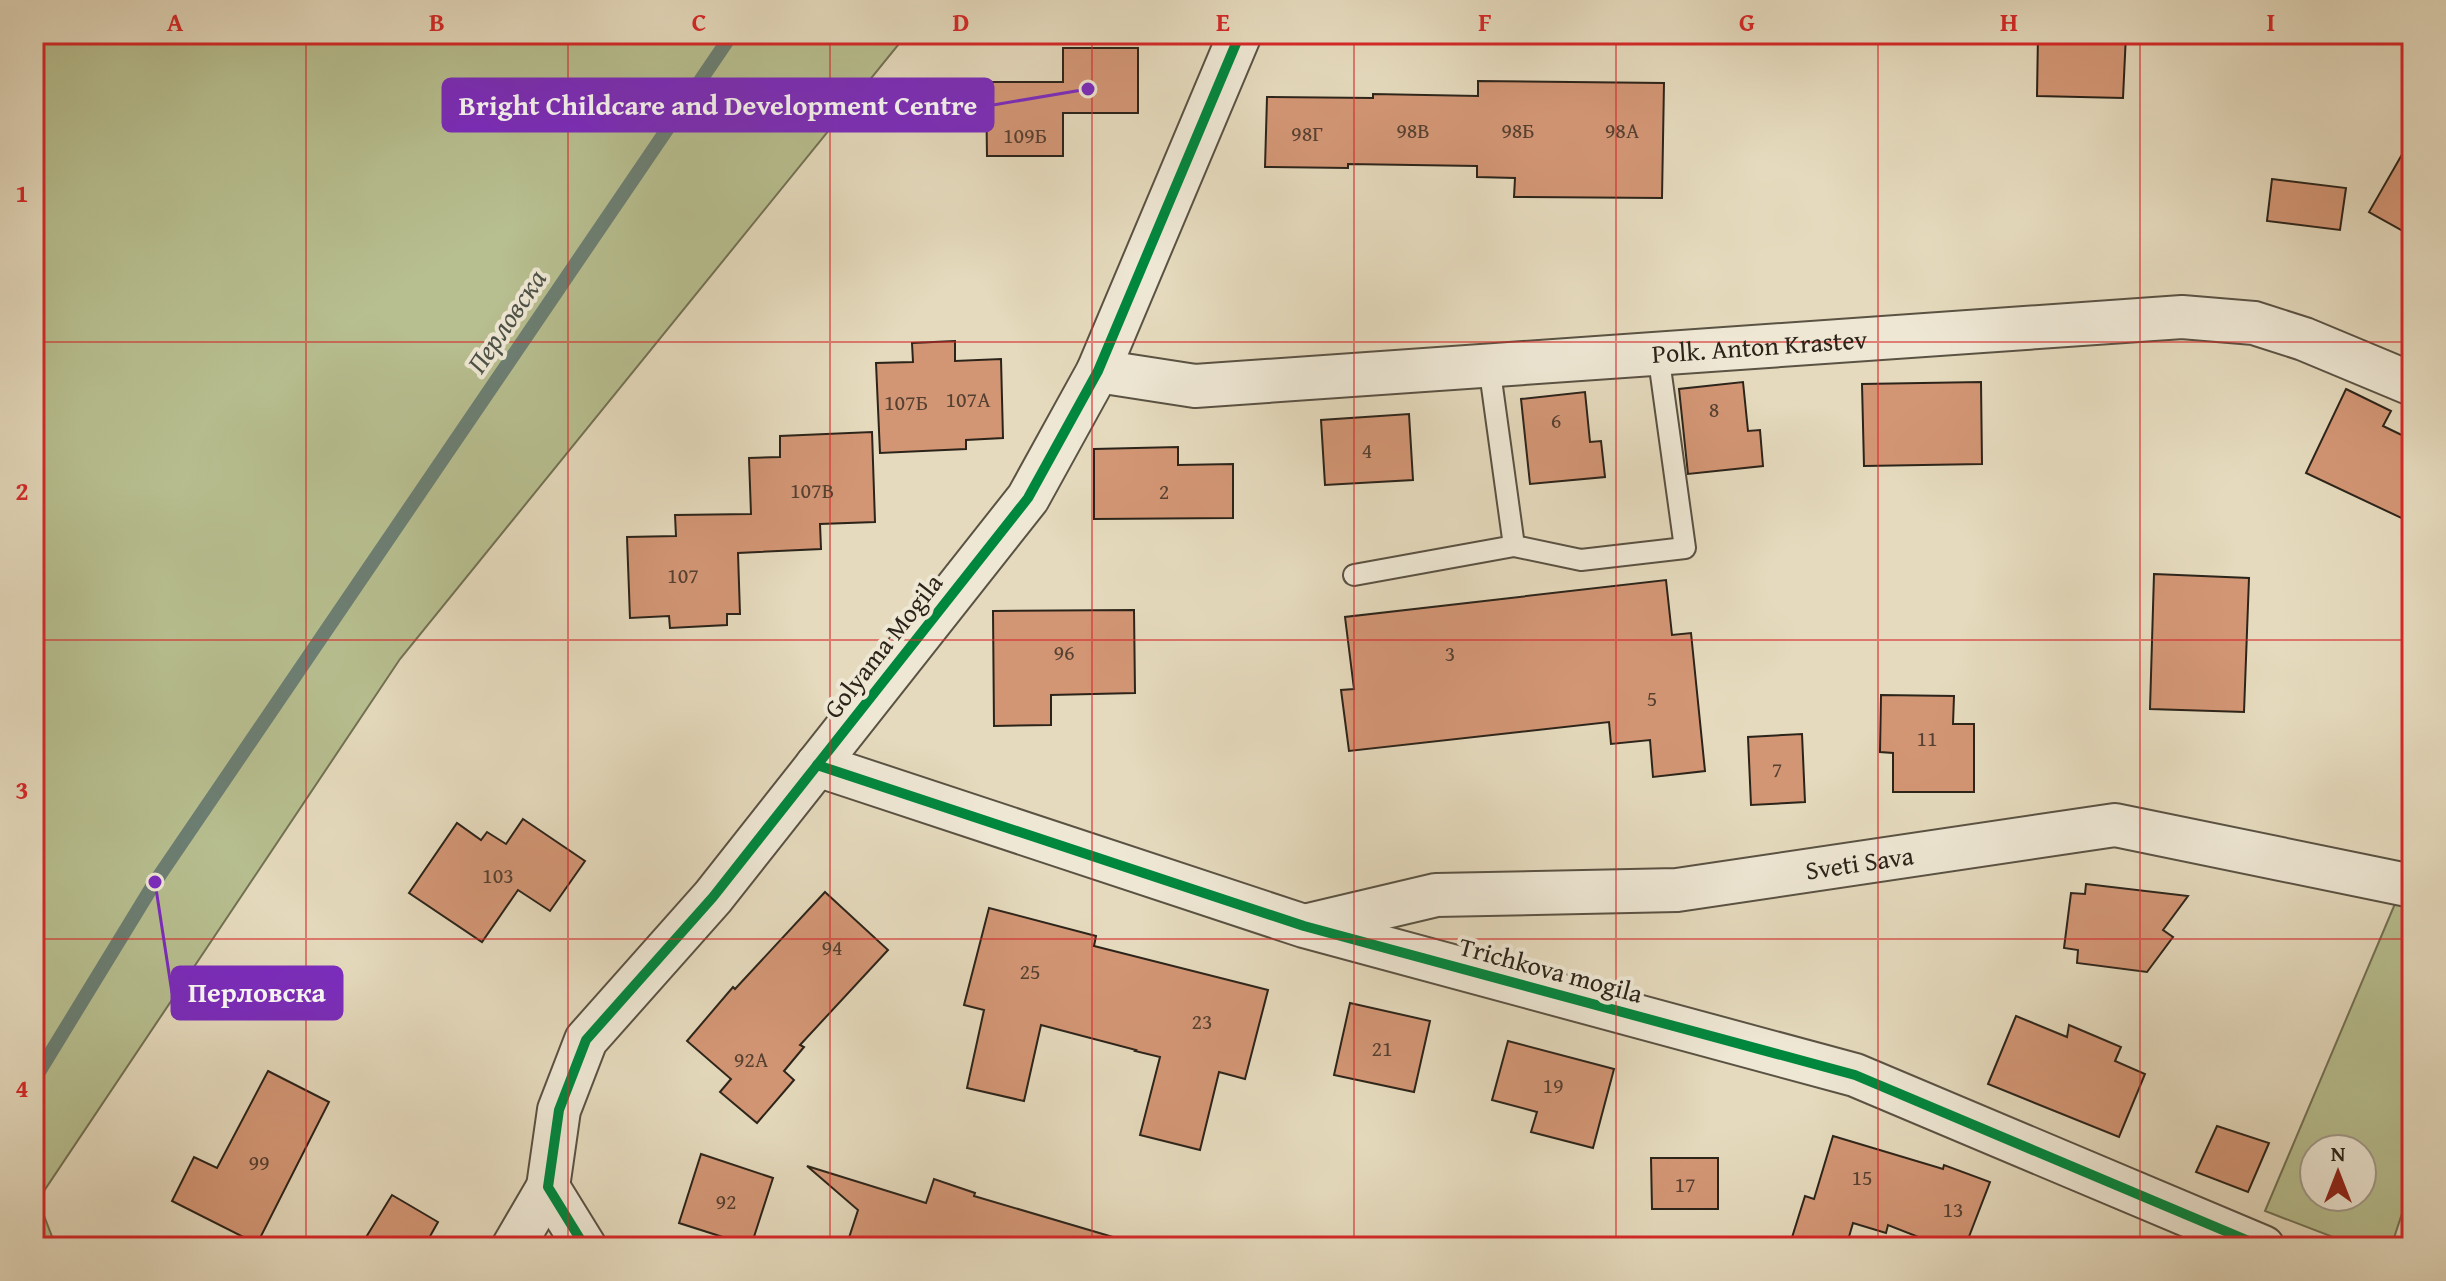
<svg xmlns="http://www.w3.org/2000/svg" width="2446" height="1281" font-family="'Gentium Book Plus',serif">
  <style>
    .green { fill: #b7be8f; stroke: #727154; stroke-width: 2; fill-rule: evenodd }
    .lines { fill: none; stroke-linecap: round; stroke-linejoin: round }
    .stream { stroke: #6c7f73; stroke-width: 14 }
    .building { fill: #d39675; stroke: #2c241a; stroke-width: 2 }
    .lane-casing { stroke: #5a5243; stroke-width: 24 }
    .street-casing { stroke: #5a5243; stroke-width: 46 }
    .lane { stroke: #eee7d4; stroke-width: 20 }
    .street { stroke: #eee7d4; stroke-width: 42 }
    .cycleway-casing { stroke: #eee7d4; stroke-width: 15 }
    .cycleway { stroke: #00873e; stroke-width: 10 }
    .grid { fill: none; stroke: #d62828; stroke-width: 2; stroke-opacity: 0.55 }
    .labels { text-anchor: middle; stroke-width: 8; stroke-linejoin: round; paint-order: stroke }
    .number-label { font-size: 22px; fill: #564031 }
    .street-label { font-size: 26px; fill: #2c241a; stroke: #eee7d4 }
    .water-label { font-size: 28px; font-style: italic; fill: #4c5147; stroke: #eee7d4 }
    .leader { fill: none; stroke: #7b2cbf; stroke-width: 3 }
    .callout-dot { fill: #7b2cbf; stroke: #eee7d4; stroke-width: 3 }
    .callout { fill: #7b2cbf; stroke: #7b2cbf; stroke-width: 3 }
    .callout-label { font-size: 28px; text-anchor: middle; font-weight: bold; fill: #fff }
    .neatline { fill: none; stroke: #d62828; stroke-width: 3 }
    .grid-label { font-size: 26px; text-anchor: middle; font-weight: bold; fill: #d62828 }
  </style>
  <rect width="100%" height="100%" fill="#e5dabd"/>
  <filter id="stains"><feTurbulence type="fractalNoise" baseFrequency=".0025" numOctaves="4"/><feColorMatrix values="0 0 0 0 .2 0 0 0 0 .09 0 0 0 0 .02 0 0 0 .5 -.17"/></filter>
  <radialGradient id="worn" r=".72"><stop offset=".6" stop-color="#630" stop-opacity="0"/><stop offset="1" stop-color="#630" stop-opacity=".3"/></radialGradient>
  <g class="green">
    <path d="M34 34H907L400 659 38 1200 56 1247H34Z"/>
    <path d="M2397 899 2412 903V1183L2391 1247H2359L2265 1211ZM2314 1149H2362V1197H2314Z"/>
  </g>
  <g class="lines">
    <path class="stream" d="M34 1080 155 882 732 34"/>
  </g>
  <g class="building">
    <path d="M2038 34H2126L2123 98 2037 96Z"/>
    <path d="M1063 48H1138V113H1063V156H987L986 82H1063Z"/>
    <path d="M1478 81 1664 83 1662 198 1514 197 1515 178 1477 177V166L1348 164V168L1265 167 1267 97 1373 98V94L1478 96Z"/>
    <path d="M2412 137V236L2369 212Z"/>
    <path d="M2272 179 2346 188 2340 230 2267 221Z"/>
    <path d="M955 341V361L1001 359 1003 438 966 440V449L880 453 876 363 913 362 912 343Z"/>
    <path d="M1743 382 1748 431 1760 430 1763 466 1688 474 1679 389Z"/>
    <path d="M1981 382 1982 464 1864 466 1862 384Z"/>
    <path d="M2346 389 2391 411 2383 426 2412 440V523L2306 473Z"/>
    <path d="M1585 392 1590 442 1601 441 1605 477 1530 484 1521 399Z"/>
    <path d="M1409 414 1413 480 1325 485 1321 420Z"/>
    <path d="M872 432 875 522 820 524 821 549 738 553 740 614H727V625L670 628 669 616 630 618 627 537 676 536 675 515 751 514 749 458 780 457V436Z"/>
    <path d="M1178 447V465L1233 464V518L1094 519V449Z"/>
    <path d="M2154 574 2249 578 2244 712 2150 709Z"/>
    <path d="M1666 580 1672 635 1691 633 1705 771 1653 777 1650 740 1611 744 1609 722 1349 751 1341 690 1354 689 1345 617Z"/>
    <path d="M1134 610 1135 693 1051 695V725L994 726 993 611Z"/>
    <path d="M1881 695 1954 696 1953 724H1974V792H1893V753L1880 752Z"/>
    <path d="M1802 734 1805 802 1751 805 1748 737Z"/>
    <path d="M523 819 585 861 550 911 518 890 482 942 409 893 457 823 481 840 487 832 506 844Z"/>
    <path d="M2086 884 2188 896 2163 930 2173 937 2147 972 2077 963 2078 950 2064 948 2071 893 2085 894Z"/>
    <path d="M825 892 888 950 800 1045 804 1047 784 1071 794 1080 757 1123 720 1092 731 1079 687 1041 733 987 735 989Z"/>
    <path d="M989 908 1096 936 1094 946 1268 990 1245 1079 1219 1072 1200 1150 1140 1135 1160 1057 1135 1051 1136 1050 1041 1025 1024 1101 967 1088 984 1010 964 1005Z"/>
    <path d="M1350 1003 1430 1021 1414 1092 1334 1075Z"/>
    <path d="M2016 1016 2067 1037 2069 1025 2121 1047 2115 1061 2145 1074 2119 1137 1988 1084Z"/>
    <path d="M1508 1041 1614 1069 1593 1148 1531 1132 1537 1112 1492 1100Z"/>
    <path d="M268 1071 329 1102 257 1244 172 1201 194 1157 217 1168Z"/>
    <path d="M2217 1126 2269 1143 2248 1192 2196 1172Z"/>
    <path d="M1833 1136 1943 1169 1944 1165 1990 1182 1965 1247H1944L1888 1225 1886 1233 1853 1223 1846 1247H1789L1805 1196 1814 1199Z"/>
    <path d="M701 1154 773 1178 751 1246 679 1223Z"/>
    <path d="M1651 1158H1718V1209H1652Z"/>
    <path d="M807 1166 926 1203 934 1179 975 1193 974 1196 1113 1237 1112 1247H846L858 1210Z"/>
    <path d="M392 1195 438 1222 424 1247H360Z"/>
  </g>
  <g class="lines">
    <defs>
      <g id="lane">
        <path d="M1514 546 1581 560 1685 548 1658 353"/>
        <path d="M1354 575 1514 546 1489 365"/>
      </g>
      <g id="street">
        <path id="s1" d="M1098 371 1195 386 2182 317 2254 323 2304 339 2412 384"/>
        <path d="M817 765 1304 926 1855 1075 2263 1247"/>
        <path id="s2" d="M1309 925 1436 895 1677 890 2115 825 2412 886"/>
        <path d="M513 1247 548 1187"/>
        <path d="M585 1247 548 1187 559 1110 586 1040 713 897 1028 498 1098 371 1240 34"/>
      </g>
    </defs>
    <use href="#lane" class="lane-casing"/>
    <use href="#street" class="street-casing"/>
    <use href="#lane" class="lane"/>
    <use href="#street" class="street"/>
    <defs>
      <g id="cycleway">
        <path d="M817 765 1304 926 1855 1075 2263 1247"/>
        <path d="M585 1247 548 1187 559 1110 586 1040 713 897 1028 498 1098 371 1240 34"/>
      </g>
    </defs>
    <use href="#cycleway" class="cycleway-casing"/>
    <use href="#cycleway" class="cycleway"/>
  </g>
  <path class="grid" d="M306 34V1247M568 34V1247M830 34V1247M1092 34V1247M1354 34V1247M1616 34V1247M1878 34V1247M2140 34V1247M34 342H2412M34 640H2412M34 939H2412"/>
  <g class="labels">
    <g class="number-label">
      <text x="1413" y="138">98В</text>
      <text x="1518" y="138">98Б</text>
      <text x="1622" y="138">98А</text>
      <text x="1307" y="141">98Г</text>
      <text x="1025" y="143">109Б</text>
      <text x="968" y="407">107А</text>
      <text x="906" y="410">107Б</text>
      <text x="1714" y="417">8</text>
      <text x="1556" y="428">6</text>
      <text x="1367" y="458">4</text>
      <text x="812" y="498">107В</text>
      <text x="1164" y="499">2</text>
      <text x="683" y="583">107</text>
      <text x="1064" y="660">96</text>
      <text x="1450" y="661">3</text>
      <text x="1652" y="706">5</text>
      <text x="1927" y="746">11</text>
      <text x="1777" y="777">7</text>
      <text x="498" y="883">103</text>
      <text x="832" y="955">94</text>
      <text x="1030" y="979">25</text>
      <text x="1202" y="1029">23</text>
      <text x="1382" y="1056">21</text>
      <text x="751" y="1067">92A</text>
      <text x="1553" y="1093">19</text>
      <text x="259" y="1170">99</text>
      <text x="1862" y="1185">15</text>
      <text x="1685" y="1192">17</text>
      <text x="726" y="1209">92</text>
      <text x="1953" y="1217">13</text>
    </g>
    <g class="street-label">
      <text dy="9" stroke="none"><textPath href="#s1" startOffset="664">Polk. Anton Krastev</textPath></text>
      <text transform="translate(883 646) rotate(-52)" y="9">Golyama Mogila</text>
      <text dy="9" stroke="none"><textPath href="#s2" startOffset="556">Sveti Sava</textPath></text>
      <text transform="translate(1551 970) rotate(15)" y="9">Trichkova mogila</text>
    </g>
    <g class="water-label">
      <text transform="translate(506 321) rotate(-56)" y="10">Перловска</text>
    </g>
  </g>
  <path class="leader" d="M1088 89L993 105M155 882L172 993"/>
  <g class="callout-dot">
    <circle cx="1088" cy="89" r="8"/>
    <circle cx="155" cy="882" r="8"/>
  </g>
  <g class="callout">
    <rect x="443" y="79" width="550" height="52" rx="8"/>
    <rect x="172" y="967" width="170" height="52" rx="8"/>
  </g>
  <g class="callout-label">
    <text x="718" y="115">Bright Childcare and Development Centre</text>
    <text x="257" y="1002">Перловска</text>
  </g>
  <rect width="2446" height="1281" fill="none" stroke="#e5dabd" stroke-width="88"/>
  <g transform="translate(2338 1173)"><circle r="38" fill="#eee7d4" stroke="#a0998a" stroke-width="2"/>
  <path d="M0-6L14 30L0 20L-14 30Z" fill="#8f2418"/>
  <text y="-12" font-size="22" font-weight="bold" text-anchor="middle" fill="#2c241a">N</text>
  </g>
  <rect x="44" y="44" width="2358" height="1193" class="neatline"/>
  <g class="grid-label">
    <text x="175" y="31">A</text>
    <text x="437" y="31">B</text>
    <text x="699" y="31">C</text>
    <text x="961" y="31">D</text>
    <text x="1223" y="31">E</text>
    <text x="1485" y="31">F</text>
    <text x="1747" y="31">G</text>
    <text x="2009" y="31">H</text>
    <text x="2271" y="31">I</text>
    <text x="22" y="202">1</text>
    <text x="22" y="500">2</text>
    <text x="22" y="799">3</text>
    <text x="22" y="1097">4</text>
  </g>
  <rect width="100%" height="100%" filter="url(#stains)"/>
  <rect width="100%" height="100%" fill="url(#worn)"/>
</svg>
